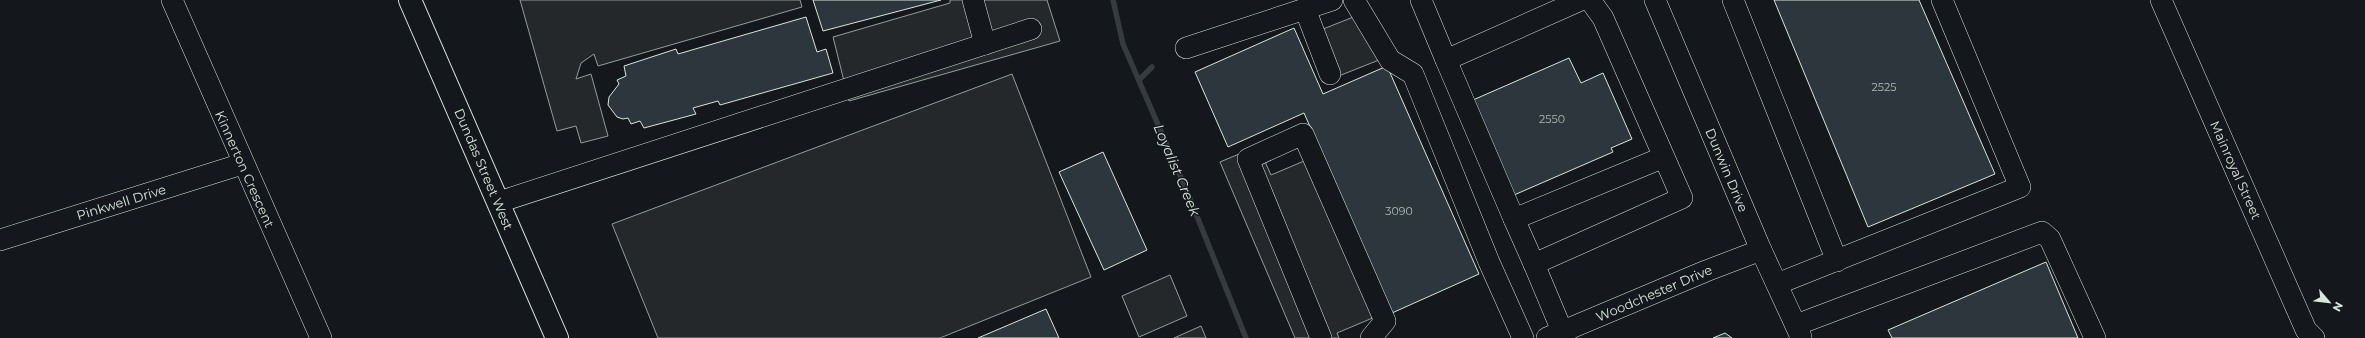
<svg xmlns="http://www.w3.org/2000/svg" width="2365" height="338" font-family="Montserrat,sans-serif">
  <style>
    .parking { fill: #24282b; stroke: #939e99 }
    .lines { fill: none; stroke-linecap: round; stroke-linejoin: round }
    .stream { stroke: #363b3e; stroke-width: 5.5 }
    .building { fill: #2c363c; stroke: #d8e6dc }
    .minor-casing { stroke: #d8e6dc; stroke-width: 22 }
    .major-casing { stroke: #d8e6dc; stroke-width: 24 }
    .minor { stroke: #14181c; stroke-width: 21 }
    .major { stroke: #14181c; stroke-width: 22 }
    .labels { text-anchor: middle; stroke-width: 3; stroke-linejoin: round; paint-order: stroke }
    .number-label { font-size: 11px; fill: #adbab4 }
    .street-label { font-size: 13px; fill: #d8e6dc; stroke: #14181c }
    .water-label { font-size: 14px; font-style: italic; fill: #d8e6dc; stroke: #14181c }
  </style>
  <rect width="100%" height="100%" fill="#14181c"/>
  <g class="parking">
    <path d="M520 0H800L802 7 598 66 594 54 581 63 576 79 591 74 608 136 581 143 576 126 557 131Z"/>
    <path d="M950 0H1047L1060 41 849 101 833 37 950 3Z"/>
    <path d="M1361 14 1379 60 1326 81 1308 35Z"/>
    <path d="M1012 74 1091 277 940 338H658L612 224Z"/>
    <path d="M1258 146 1271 175 1316 156 1382 314 1337 333 1339 338H1295L1220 162Z"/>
    <path d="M1170 275 1187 316 1139 337 1122 296Z"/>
    <path d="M1201 326 1206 338H1174Z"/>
  </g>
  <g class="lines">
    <g class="stream">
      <path d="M1113 0 1123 44 1186 189 1246 338"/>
      <path d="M1139 80 1152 67"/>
    </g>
  </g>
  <g class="building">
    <path d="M813 0H941L823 31Z"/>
    <path d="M1774 0H1919L1995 174 1868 227Z"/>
    <path d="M806 17 817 52 826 49 833 73 720 105 718 101 693 108 696 114 644 128 640 121 631 124 628 118 623 119 617 117 608 105 609 97 619 84 617 80 626 76 624 66 676 49 678 54Z"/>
    <path d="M1294 28 1323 94 1387 66 1479 274 1392 313 1304 113 1228 147 1195 72Z"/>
    <path d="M1569 58 1581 83 1603 73 1632 139 1611 148 1613 152 1514 195 1473 100Z"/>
    <path d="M1103 152 1147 250 1104 270 1059 172Z"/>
    <path d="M2046 262 2078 338H1892L1888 330Z"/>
    <path d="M1046 309 1059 338H978Z"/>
    <path d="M1725 333 1732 338H1713Z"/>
  </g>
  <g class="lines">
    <defs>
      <g id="minor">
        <path d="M172 0 321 338"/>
        <path d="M973 0 985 44"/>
        <path d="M1354 0 1390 60 1413 74 1489 262 1523 338"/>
        <path d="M1421 0 1446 60 1581 0"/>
        <path d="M1590 0 1603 18 1682 198 1534 264 1514 219 1664 157"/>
        <path d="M1655 0 1761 250 1801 337"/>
        <path d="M1733 0 1837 261"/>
        <path d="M2161 0 2306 330 2314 338"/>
        <path d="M1305 9 1330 74"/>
        <path d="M1186 48 1332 0"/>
        <path d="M1446 60 1514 219"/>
        <path d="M499 202 1031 29"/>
        <path d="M0 240 242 164"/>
        <path d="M1534 264 1565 338"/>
        <path d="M1777 284 2020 187 1942 0"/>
        <path d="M1796 325 2042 232 2050 239 2095 338"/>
        <path d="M1321 338 1248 159 1303 134 1385 321 1371 338"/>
        <path d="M1547 338 1706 271 1761 250"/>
      </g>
      <path id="major" d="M410 0 557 338"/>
    </defs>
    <use href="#minor" class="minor-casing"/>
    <use href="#major" class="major-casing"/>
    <use href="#minor" class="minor"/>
    <use href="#major" class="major"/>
  </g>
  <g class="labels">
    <g class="number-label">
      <text x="1884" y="91">2525</text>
      <text x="1552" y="123">2550</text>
      <text x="1399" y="215">3090</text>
    </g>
    <g class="street-label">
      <text transform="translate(245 169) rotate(66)" y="5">Kinnerton Crescent</text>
      <text transform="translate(484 169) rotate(67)" y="5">Dundas Street West</text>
      <text transform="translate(1727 170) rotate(67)" y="5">Dunwin Drive</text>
      <text transform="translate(2236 170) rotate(66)" y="5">Mainroyal Street</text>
      <text transform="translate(121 202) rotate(-17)" y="5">Pinkwell Drive</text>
      <text transform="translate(1654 293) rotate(-23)" y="5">Woodchester Drive</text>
    </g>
    <g class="water-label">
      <text transform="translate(1177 170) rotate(67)" y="5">Loyalist Creek</text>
    </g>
  </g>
  <g transform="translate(2329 302) rotate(118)" stroke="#14181c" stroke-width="3" paint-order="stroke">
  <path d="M0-3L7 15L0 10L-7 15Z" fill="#d8e6dc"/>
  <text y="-6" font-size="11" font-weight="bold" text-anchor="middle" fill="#d8e6dc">N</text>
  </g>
</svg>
